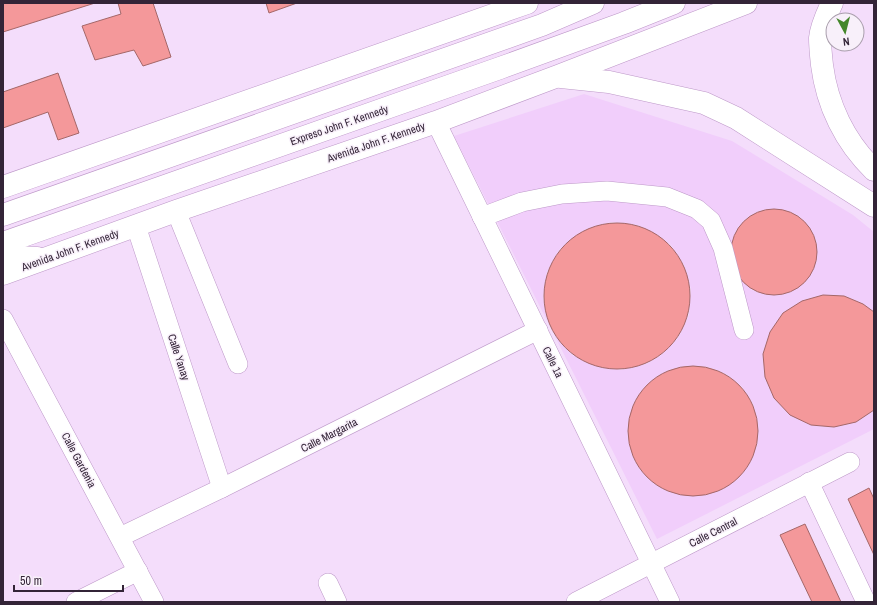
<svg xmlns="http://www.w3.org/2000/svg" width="877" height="605" font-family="'Archivo Narrow',sans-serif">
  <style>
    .built { fill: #f1cefb; fill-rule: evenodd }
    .building { fill: #f4989a; stroke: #a46768 }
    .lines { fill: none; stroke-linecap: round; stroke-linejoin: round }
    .minor-casing { stroke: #bd98c8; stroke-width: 20 }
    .major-casing { stroke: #bd98c8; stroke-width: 23 }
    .highway-casing { stroke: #bd98c8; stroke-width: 23 }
    .minor { stroke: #fff; stroke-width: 19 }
    .major { stroke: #fff; stroke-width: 22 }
    .highway { stroke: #fff; stroke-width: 22 }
    .labels { text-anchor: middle; stroke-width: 3; stroke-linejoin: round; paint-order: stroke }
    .street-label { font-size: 11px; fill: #332437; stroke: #f8f0fa }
  </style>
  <rect width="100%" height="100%" fill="#f4ddfb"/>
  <path class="built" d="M584 94 732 141 853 215 874 232V312L863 304 844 296 823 295 802 301 783 313 770 332 763 354 765 377 774 398 811 425 834 427 856 422 874 410V429L657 539 454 136ZM772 209 786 211 800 217 810 228 816 241 817 256 813 271 804 283 792 291 779 295 765 294 752 290 742 281 734 269 731 256 732 243 737 230 745 220 757 212ZM611 222 637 225 670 244 684 265 691 289 689 315 678 338 660 356 646 364 621 370 596 366 572 355 555 336 548 322 543 297 547 272 560 249 587 229ZM687 366 707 367 726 374 742 387 753 404 758 424 757 445 750 463 737 479 719 490 697 496 675 493 655 483 639 467 630 446 629 424 635 402 648 384 667 371Z"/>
  <g class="building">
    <path d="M3 3H95L3 32Z"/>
    <path d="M118 3H153L171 57 143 66 134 50 95 60 82 26 121 14Z"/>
    <path d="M266 3H297L269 13Z"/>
    <path d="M58 73 79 133 58 140 48 112 3 128V92Z"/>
    <circle cx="774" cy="252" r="43"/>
    <circle cx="617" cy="296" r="73"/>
    <path d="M823 295 844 296 863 304 874 312V410L856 422 834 427 811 425 790 415 774 398 765 377 763 354 770 332 783 313 802 301Z"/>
    <circle cx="693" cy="431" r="65"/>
    <path d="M869 488 874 499V555L848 499Z"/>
    <path d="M805 524 841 602H812L780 535Z"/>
  </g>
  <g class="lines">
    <defs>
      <g id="minor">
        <path d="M436 122 670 602"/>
        <path d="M176 211 238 364"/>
        <path d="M482 217 522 202 562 194 607 191 667 197 697 209 711 221 723 248 744 330"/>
        <path d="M136 226 222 488"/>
        <path d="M3 319 154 602"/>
        <path d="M809 482 866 602"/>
        <path d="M120 537 222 488 538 330"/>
        <path d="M328 583 337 602"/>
        <path d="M76 602 138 571"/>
        <path d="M576 602 850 462"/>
      </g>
      <g id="major">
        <path d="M832 3C827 14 821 26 820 38 820 47 821 56 822 65 827 105 845 142 874 170"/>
        <path d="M561 77 609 82 704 103 736 118 874 206"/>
        <path d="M3 187 527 3"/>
        <path d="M3 254 16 257 37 258"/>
        <path d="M3 274 176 211 436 122 558 76 746 3"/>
      </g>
      <g id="highway">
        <path d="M3 215 542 25 593 3"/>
        <path d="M3 243 500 68 624 23 674 3"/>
      </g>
    </defs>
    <use href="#minor" class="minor-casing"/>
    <use href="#major" class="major-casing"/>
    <use href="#highway" class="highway-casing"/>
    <use href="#minor" class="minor"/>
    <use href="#major" class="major"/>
    <use href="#highway" class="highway"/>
  </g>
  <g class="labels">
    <g class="street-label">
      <text transform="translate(339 125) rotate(-19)" y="4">Expreso John F. Kennedy</text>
      <text transform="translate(376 142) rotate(-19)" y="4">Avenida John F. Kennedy</text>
      <text transform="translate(70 250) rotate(-20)" y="4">Avenida John F. Kennedy</text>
      <text transform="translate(179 357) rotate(72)" y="4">Calle Yanay</text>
      <text transform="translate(553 362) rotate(64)" y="4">Calle 1a</text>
      <text transform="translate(329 435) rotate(-27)" y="4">Calle Margarita</text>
      <text transform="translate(79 460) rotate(62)" y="4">Calle Gardenia</text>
      <text transform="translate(713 532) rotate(-27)" y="4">Calle Central</text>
    </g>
  </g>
  <rect width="877" height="605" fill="none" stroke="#332437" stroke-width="8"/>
  <g transform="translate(845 32) rotate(173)"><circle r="19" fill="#f8f0fa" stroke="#a99eac"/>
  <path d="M0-3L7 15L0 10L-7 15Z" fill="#44872b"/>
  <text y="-6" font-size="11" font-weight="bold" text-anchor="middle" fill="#332437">N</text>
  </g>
  <path d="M14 585v6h109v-6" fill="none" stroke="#332437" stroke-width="2"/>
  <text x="20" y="585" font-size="12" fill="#332437" stroke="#f8f0fa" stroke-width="3" paint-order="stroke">50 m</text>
</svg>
